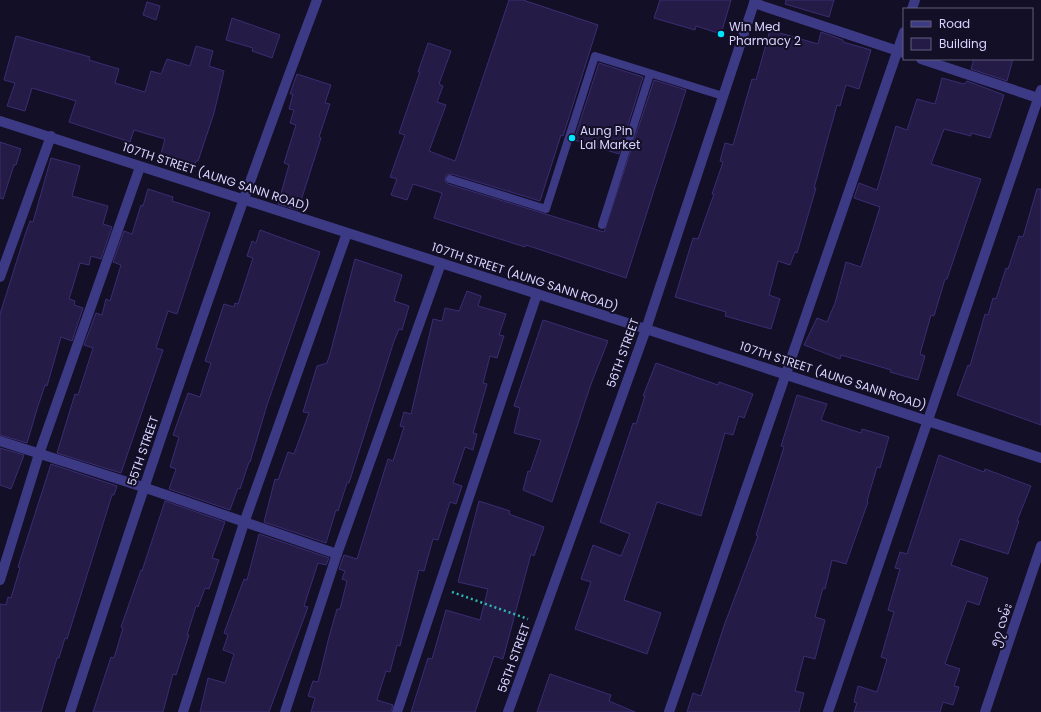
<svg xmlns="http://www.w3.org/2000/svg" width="1041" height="712" font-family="Poppins,'Noto Sans Myanmar',sans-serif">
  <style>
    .building { fill: #241b47; stroke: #3b2d73 }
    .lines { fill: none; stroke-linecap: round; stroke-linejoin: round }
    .path { stroke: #2fb8b0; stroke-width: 2.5; stroke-dasharray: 2 3; stroke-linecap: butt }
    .service { stroke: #3d3a85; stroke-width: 8 }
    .minor { stroke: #3d3a85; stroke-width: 10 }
    .tertiary { stroke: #3d3a85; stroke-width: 10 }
    .poi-dot { fill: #00e5ff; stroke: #130f26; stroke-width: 1.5 }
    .labels { text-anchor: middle; stroke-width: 4; stroke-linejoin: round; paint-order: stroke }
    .poi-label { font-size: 12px; fill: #d9d4ff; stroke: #130f26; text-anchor: start }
    .street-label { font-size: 12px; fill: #d9d4ff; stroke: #130f26 }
  </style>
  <rect width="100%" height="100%" fill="#130f26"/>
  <g class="building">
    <path d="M509 0H523L598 25 563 136 561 135 540 201 452 174 446 175 445 181 448 184 604 232 654 80 686 90 626 278 526 245 525 247 434 218 442 193 413 184 407 200 391 195 397 179 390 177 405 135 399 133 420 72H418L428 43 451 51 439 84 443 86 437 102 446 105 429 151 455 161Z"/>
    <path d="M660 0H731L721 34 696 26 695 30 654 18Z"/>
    <path d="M786 0H834L829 17 785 4Z"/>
    <path d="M147 2 160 6 156 20 143 15Z"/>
    <path d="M232 18 280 35 272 58 252 51 253 48 226 40Z"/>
    <path d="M770 30 818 44 821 32 843 40V42L871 50 859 89 846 85 840 106 837 105 814 188H816L797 253 795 252 790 265 778 261 769 295 780 299 771 329 725 316 726 312 675 297 693 238 698 239 714 194H712L723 162 720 161 725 143 733 145 752 79 756 80Z"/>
    <path d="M16 36 90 57 89 60 119 69 115 83 145 92 151 71 161 74 167 59 190 66 196 46 213 51 209 66 224 71 214 113 198 161H196L192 172 159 161 165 139 134 130 130 142 69 122 76 101 32 88 25 111 7 106 15 83 4 80Z"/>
    <path d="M974 59H1013L1007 81 971 69Z"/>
    <path d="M599 63 643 77 619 154 574 140Z"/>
    <path d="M297 74 331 85 325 103 330 104 319 137 321 138 298 210 278 204 289 165 284 163 296 125 290 123 294 110 289 109 293 94H290Z"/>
    <path d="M942 78 964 84 967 81 1004 95 990 138 971 133V136L944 129 931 164 981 179 947 279H945L934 316 931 315 920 354 925 356 918 380 890 372 891 370 841 355 840 359 804 345 817 318 827 322 835 303 846 262 861 267 880 207 854 198 859 183 877 190 896 126 907 130 917 99 935 104Z"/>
    <path d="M0 142 21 149 16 165H14L3 199 0 198Z"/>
    <path d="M51 158 80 166 72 196 108 206 103 224 112 227 101 259 91 256 89 265 80 263 69 299 75 301 74 305 83 308 72 341 61 337 47 386 45 385 38 406 27 443 0 435V314L25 235 30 221 33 222Z"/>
    <path d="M148 189 173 197 172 201 210 213 177 314 168 311 156 348 163 350 121 473 57 453 75 394 78 395 93 348 84 345 96 313 102 315 106 299 110 301 121 265 113 262 124 231 132 234 141 205 143 206Z"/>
    <path d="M1037 189H1041V425L957 395 968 365 970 366 985 314 988 315 993 298 996 299 1006 268 1008 269 1019 236 1023 237Z"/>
    <path d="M260 230 320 252 267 405 250 462H249L240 489 238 488 230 510 169 489 176 469 170 467 179 437 173 435 188 393 200 397 211 363 205 361 224 304 234 307 235 303 238 304 253 258 247 256 252 241 256 243Z"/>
    <path d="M355 259 402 275 394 301 409 306 402 330 399 329 394 341 349 483H347L338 511 336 510 326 543 264 522 275 479 278 480 288 452 294 454 309 413 303 412 317 366 327 363 330 354Z"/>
    <path d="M467 291 481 296 478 306 506 314 499 335 504 336 497 358 490 356 483 383 487 384 473 433 477 434 473 450 465 447 453 483 462 486 456 504 450 502 438 540 433 539 424 571 419 570 400 646 397 645 390 672 386 671 377 700 393 705 391 712H311L315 698 308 696 313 681 318 682 329 637 337 609H340L347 581 342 579 345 571 339 569 344 555 357 559 388 459 393 461 404 427 400 426 404 412 411 414 433 319 442 321 445 308 459 311Z"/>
    <path d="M543 320 608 341 591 384 552 502 523 490 528 471 530 472 541 440 514 433 520 408 514 406Z"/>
    <path d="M656 363 718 385 719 382 753 394 744 418 739 416 733 435 725 433 701 516 657 502 624 600 661 613 647 654 575 629 591 582 581 579 593 545 621 556 630 534 600 522 633 423 636 424 645 396H643Z"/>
    <path d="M797 395 827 404 821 420 861 433 862 429 889 437 880 468 877 467 867 501 868 502 846 564 832 560 825 589 823 588 815 617 825 620 815 659 804 656 795 691 804 693 799 712H687L693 693 701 696 725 623 758 536 756 535 784 447 781 446Z"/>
    <path d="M0 448 24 455 11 489 0 485Z"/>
    <path d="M939 455 984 472 985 469 1031 486 1017 521H1019L1008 554 960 539 951 565 988 578 979 605 967 601 945 664 960 669 954 686 959 687 953 705 943 702 940 712H854L857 703 854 702 858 686 877 692 887 659 881 657 894 612 888 610 900 569 895 568 900 552 907 554Z"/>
    <path d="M51 464 117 486 114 495H112L67 639 65 638 59 658H57L41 712H0V604L6 605 8 597 11 598 20 568 18 567Z"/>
    <path d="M165 501 225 522 212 558 219 560 215 572 209 589 205 588 198 607 196 606 187 635H189L184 650 176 675 173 674 163 712H93L111 657 114 658 123 628 121 627 141 570 142 571Z"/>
    <path d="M479 501 510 511 509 514 544 527 534 556 531 554 503 659 494 656 475 712H411L428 658 432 659 446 610 480 620 488 589 458 582Z"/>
    <path d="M259 534 329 558 326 565 318 563 304 606 308 607 269 712H200L208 678 225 683 234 654 223 650 228 635 224 633 244 579 247 580Z"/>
    <path d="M550 674 611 695 609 701 635 712H537Z"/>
  </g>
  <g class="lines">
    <path class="path" d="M452 592 528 619"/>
    <g class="service">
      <path d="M450 179 546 209 595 56 723 96"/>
      <path d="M602 225 650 74"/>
    </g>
    <g class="minor">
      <path d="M754 3 904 53"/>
      <path d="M912 9 915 0"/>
      <path d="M921 59 1041 99"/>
      <path d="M0 121 646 329"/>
      <path d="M0 277 51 136"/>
      <path d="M0 441 143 487 337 554"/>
      <path d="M0 580 39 454 140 167"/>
      <path d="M70 712C148 473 228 235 317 0"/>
      <path d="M183 712 244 523 347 233"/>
      <path d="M285 712 337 554 441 263"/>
      <path d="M397 712 537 294"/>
      <path d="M669 712 904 32"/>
      <path d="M828 712 1041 90"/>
      <path d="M985 712 1041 546"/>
    </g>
    <g class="tertiary">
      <path d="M646 329 1041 458"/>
      <path d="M508 712 646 329 755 0"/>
    </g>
  </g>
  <g class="poi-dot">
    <circle cx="721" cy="34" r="4"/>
    <circle cx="572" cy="138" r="4"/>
  </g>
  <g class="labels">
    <g class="poi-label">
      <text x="729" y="31">Win Med<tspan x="729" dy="14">Pharmacy 2</tspan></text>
      <text x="580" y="135">Aung Pin<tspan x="580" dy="14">Lal Market</tspan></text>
    </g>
    <g class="street-label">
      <text transform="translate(216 177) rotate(18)" y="4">107TH STREET (AUNG SANN ROAD)</text>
      <text transform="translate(525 277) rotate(18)" y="4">107TH STREET (AUNG SANN ROAD)</text>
      <text transform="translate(623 353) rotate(-70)" y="4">56TH STREET</text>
      <text transform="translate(833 376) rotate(18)" y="4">107TH STREET (AUNG SANN ROAD)</text>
      <text transform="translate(143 451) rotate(-71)" y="4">55TH STREET</text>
      <text transform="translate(1001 625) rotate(-71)" y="4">၅၇ လမ်း</text>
      <text transform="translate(514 658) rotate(-70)" y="4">56TH STREET</text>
    </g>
  </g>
  <rect x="903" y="8" width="130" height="52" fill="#130f26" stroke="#625e7d"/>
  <rect x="911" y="21" width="20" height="6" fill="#3d3a85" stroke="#625e7d"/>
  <text x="939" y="28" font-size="12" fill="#d9d4ff">Road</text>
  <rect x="911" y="38" width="20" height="12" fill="#241b47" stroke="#625e7d"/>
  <text x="939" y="48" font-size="12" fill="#d9d4ff">Building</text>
</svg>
